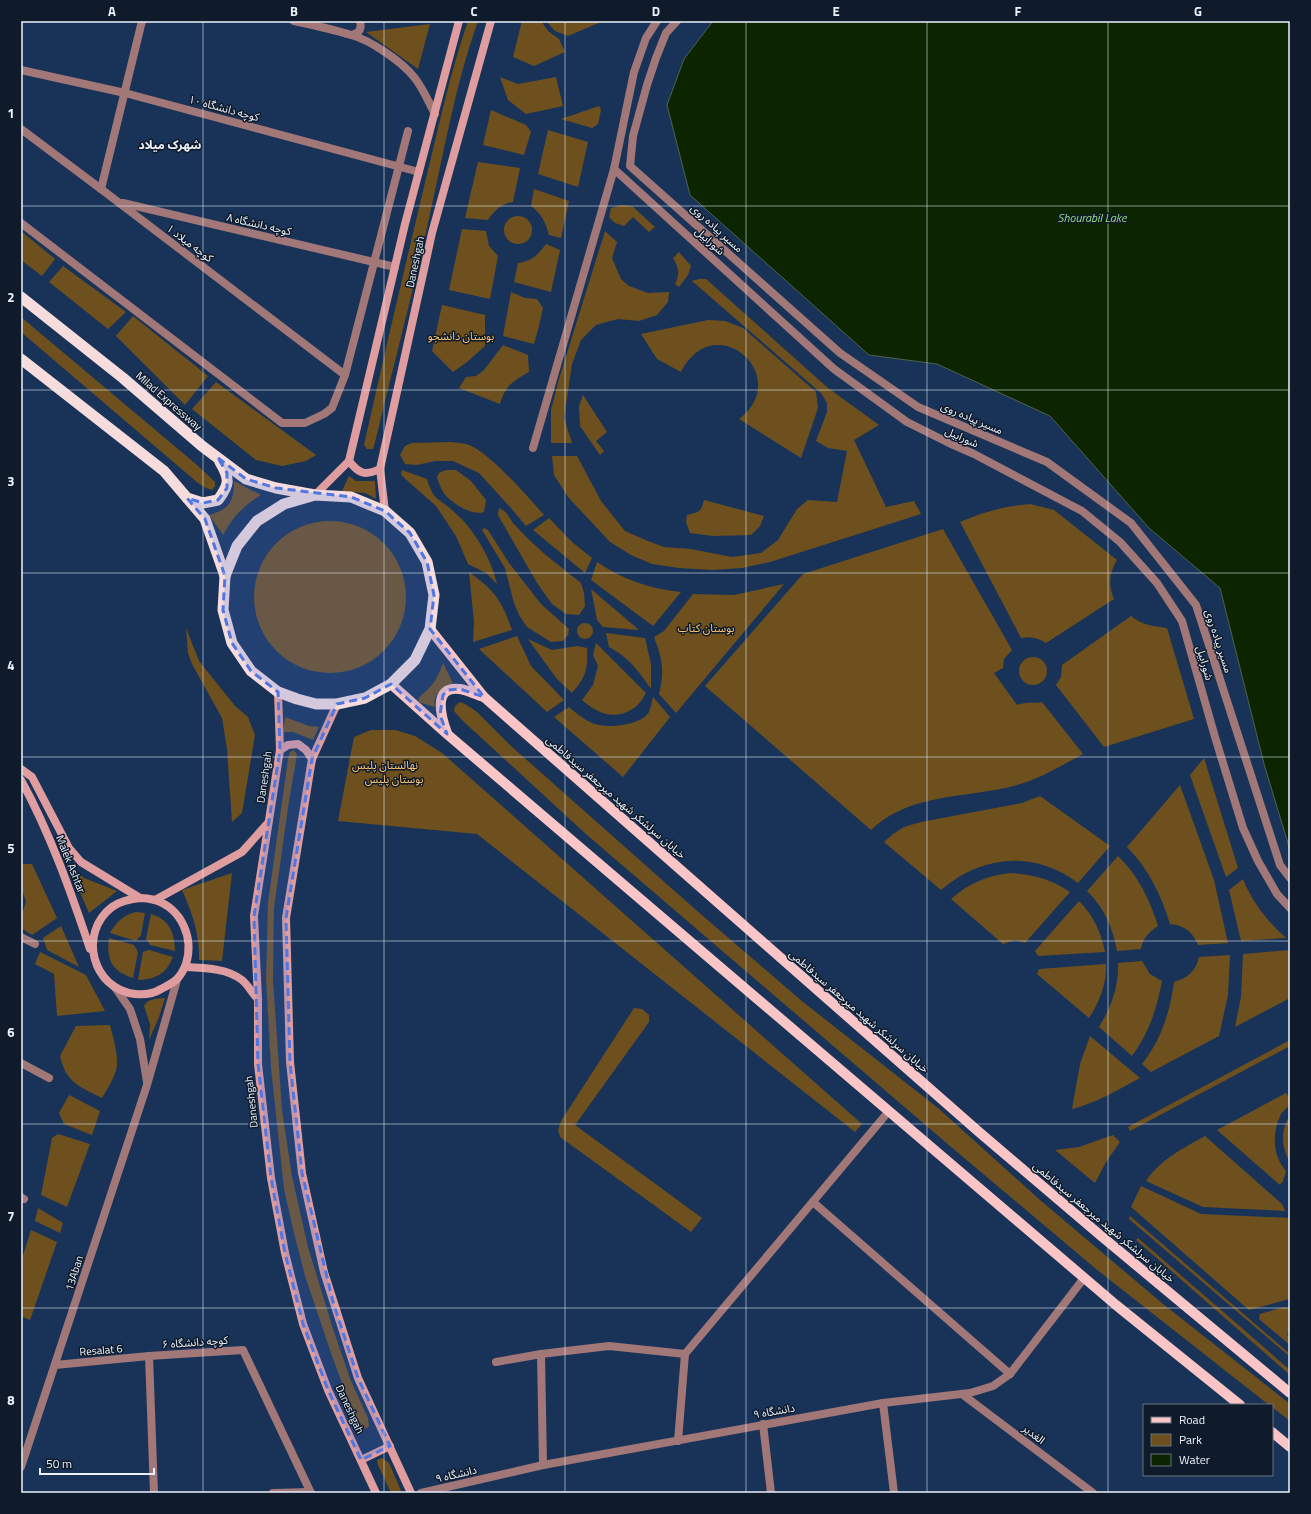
<svg xmlns="http://www.w3.org/2000/svg" width="1311" height="1514" font-family="'Titillium Web','Noto Sans Arabic',sans-serif">
  <style>
    .green { fill: #6e501e }
    .water { fill: #0c2500; stroke: #4f624c }
    .lines { fill: none; stroke-linecap: round; stroke-linejoin: round }
    .pedestrian { stroke: #a17778; stroke-width: 8 }
    .minor { stroke: #a17778; stroke-width: 8 }
    .tertiary { stroke: #a17778; stroke-width: 8 }
    .secondary { stroke: #df9d9f; stroke-width: 8 }
    .primary { stroke: #f9c5c6; stroke-width: 10 }
    .trunk { stroke: #f6dcdd; stroke-width: 11 }
    .marked { fill: #5077e1; fill-opacity: 0.2; stroke: #5077e1; stroke-width: 3; stroke-dasharray: 8 5; stroke-linejoin: round }
    .grid { fill: none; stroke: #ebf2fc; stroke-width: 1; stroke-opacity: 0.55 }
    .labels { text-anchor: middle; stroke-width: 3; stroke-linejoin: round; paint-order: stroke }
    .street-label { font-size: 11px; fill: #ebf2fc; stroke: #0f1b2b }
    .park-label { font-size: 11px; fill: #fbc573; stroke: #0f1b2b }
    .neighbourhood-label { font-size: 12px; font-weight: bold; fill: #ebf2fc; stroke: #0f1b2b }
    .water-label { font-size: 12px; font-style: italic; fill: #97db79; stroke: #0f1b2b }
    .neatline { fill: none; stroke: #ebf2fc; stroke-width: 1.5 }
    .grid-label { font-size: 13px; text-anchor: middle; font-weight: bold; fill: #ebf2fc }
  </style>
  <rect width="100%" height="100%" fill="#183357"/>
  <g class="green">
    <path d="M468 21H478C455 85 444 152 429 218 413 293 393 367 375 442L373 449H367L364 445C383 360 403 275 423 191 437 134 449 76 468 21Z"/>
    <path d="M522 21H541L548 31 559 39 565 52 534 66 513 57Z"/>
    <path d="M546 21H601V22L568 36 555 31Z"/>
    <path d="M430 24 418 69 366 32Z"/>
    <path d="M500 77 518 84 556 77 563 106 526 114 508 100Z"/>
    <path d="M599 106 601 110 598 124 592 128 561 119Z"/>
    <path d="M491 110 526 125 531 132 524 155 483 145Z"/>
    <path d="M548 130 588 142 578 187 538 174Z"/>
    <path d="M478 162 520 168 513 202C501 204 495 210 488 220L465 218Z"/>
    <path d="M534 189 569 201 561 238 549 235C546 223 541 213 531 206Z"/>
    <path d="M621 205 632 206 655 227 649 232 633 217 624 226 615 223 609 217 611 208Z"/>
    <circle cx="518" cy="230" r="14"/>
    <path d="M462 229 486 231 489 246 498 256 490 299 449 290Z"/>
    <path d="M21 231 55 259 42 276 21 260Z"/>
    <path d="M605 231 617 242 612 258 621 279 629 286 648 293 669 292 668 302 657 315 639 321 618 319 596 325 581 340 572 364 564 418 572 443H551V410L559 379Z"/>
    <path d="M546 244 560 250 551 292 514 282 518 263C532 261 538 255 546 244Z"/>
    <path d="M679 252 691 266 688 275 679 287 675 284C680 274 679 268 673 258Z"/>
    <path d="M63 266 126 312 108 329 49 282Z"/>
    <path d="M699 279H706L828 388 879 425 854 440 886 507 914 501 921 514 770 562 742 568 713 570 679 568 652 564 631 555 610 542 568 497 554 475 552 456H577L601 501 625 531 648 541 664 547 691 549 732 557 761 553 778 540 797 509 808 500 837 502 847 451 828 448 816 441 827 412V403L821 393 692 281Z"/>
    <path d="M511 292 525 298 537 299 543 308 539 326 534 344 503 336Z"/>
    <path d="M442 305 485 315V346L467 362 453 372 432 351Z"/>
    <path d="M133 316 208 376 185 405 116 336Z"/>
    <path d="M21 317 197 465 215 482V486L212 490 206 488 198 483 21 332Z"/>
    <path d="M708 320 725 321 743 328 816 392 818 408 801 458 739 419C795 376 714 306 681 372L657 359 641 334Z"/>
    <path d="M503 345 528 355 529 372C513 381 505 386 500 404L459 388 466 377 476 376 484 370Z"/>
    <path d="M216 382 316 455 306 461 282 466 256 460 192 409Z"/>
    <path d="M583 395 607 432 596 441 604 451 600 455 580 426 579 406Z"/>
    <path d="M451 442C457 443 464 443 469 445 490 453 528 497 544 515L526 526 511 508 479 473 453 461H435L417 465 405 464 400 455 405 446 412 443Z"/>
    <path d="M402 470 427 479C434 502 438 497 453 511 473 527 492 560 497 584L486 573 468 564 456 536 436 506 401 475Z"/>
    <path d="M446 470H456L471 481 486 500 484 512C472 516 456 505 447 497 442 492 439 484 437 477L439 473Z"/>
    <path d="M349 476 356 481H375L376 499 365 493 342 491Z"/>
    <path d="M234 481 261 495C243 506 233 517 223 535L209 515C230 509 234 501 234 481Z"/>
    <path d="M704 500 764 516 760 526 751 535 713 536 690 533 686 522 687 515C700 512 701 512 704 500Z"/>
    <path d="M1030 504 1054 510 1117 560C1109 573 1108 585 1114 599L1046 643C1038 638 1031 636 1021 638L960 522C983 512 1005 506 1030 504Z"/>
    <path d="M499 508C507 511 509 518 514 524 533 546 557 564 581 583L584 593 585 606 579 615 566 614 552 604 537 583 498 515Z"/>
    <path d="M549 518 572 542 592 558 585 573 533 530Z"/>
    <circle cx="330" cy="597" r="76"/>
    <path d="M484 528 488 530 509 563 541 604 569 629 568 635 563 641 551 642 527 627 519 615 514 603 505 568 482 530Z"/>
    <path d="M943 529 1012 650 1004 659 1003 668 994 673 1017 705C1029 701 1031 704 1042 702L1083 754C1062 765 1040 779 1017 785 967 799 910 792 871 830L705 686 803 574Z"/>
    <path d="M597 562C622 579 650 589 681 592L653 626 591 580Z"/>
    <path d="M469 572C495 591 501 599 512 630L473 642 474 622Z"/>
    <path d="M784 584 676 713 659 694C665 671 662 658 654 637L664 631 693 594 734 595Z"/>
    <path d="M591 589 639 630 603 627 597 620Z"/>
    <path d="M1131 616C1142 625 1153 626 1167 628L1194 719 1104 747 1056 685 1061 677 1062 665Z"/>
    <circle cx="585" cy="631" r="8"/>
    <path d="M186 628 199 661 235 706 248 717 255 735 242 813 232 822 227 749 222 718 192 664 188 653Z"/>
    <path d="M606 633 645 638 651 664V689C638 670 629 658 609 647Z"/>
    <path d="M517 636 531 666 564 700 547 712 479 649Z"/>
    <path d="M528 639 552 650 577 646 587 648C588 669 586 677 572 693L557 679Z"/>
    <path d="M596 643 646 693C643 698 639 705 634 708 615 721 598 714 582 700L593 685 598 666 593 655Z"/>
    <circle cx="1033" cy="671" r="14"/>
    <path d="M443 663 453 683C443 689 432 693 435 707L421 703 418 701C420 694 426 692 431 686 437 679 440 671 443 663Z"/>
    <path d="M653 697 670 717 623 777 554 717 569 707C576 713 583 719 592 723 606 729 641 726 649 712 651 707 652 701 653 697Z"/>
    <path d="M460 702 465 704 477 712 511 746 696 910 803 1002 938 1108 1040 1200 1163 1304 1290 1404V1421L1272 1407V1405H1269L1096 1269 950 1146 587 835 463 721 454 711 455 706Z"/>
    <path d="M285 717 309 726 319 727 313 740 293 732H283Z"/>
    <path d="M371 730H395L415 736 442 753 862 1124 855 1132 477 834 338 821 354 737Z"/>
    <path d="M294 750 297 755 289 801 274 908 273 980 282 1110 292 1176 308 1247 334 1332 351 1381 368 1418 369 1426 366 1429 359 1425 351 1407 332 1356 305 1276 293 1229 284 1189 278 1133 271 1068 266 979 268 902 288 759 290 752Z"/>
    <path d="M1204 758 1238 868 1226 877 1190 775Z"/>
    <path d="M1180 785 1214 880 1228 943 1198 945C1193 932 1184 925 1170 924 1161 895 1149 869 1127 847Z"/>
    <path d="M1040 796 1110 846 1078 883C1034 850 982 855 941 890L884 842 893 834 904 827 921 822 1022 803Z"/>
    <path d="M1118 856C1138 875 1150 900 1158 926 1149 932 1143 938 1141 949L1117 951C1113 928 1104 907 1087 891Z"/>
    <path d="M21 864H32L57 918 32 935 21 928V917L26 902 21 886Z"/>
    <path d="M69 867 84 878 117 891 89 913Z"/>
    <path d="M232 873 222 961 199 960C200 935 192 912 182 890Z"/>
    <path d="M1010 873C1032 874 1052 879 1070 892L1025 943 1015 940 1003 944 951 899C969 883 987 876 1010 873Z"/>
    <path d="M1243 879C1252 902 1268 922 1286 938L1241 941 1229 890Z"/>
    <path d="M1079 901C1093 915 1101 932 1105 952L1038 956 1035 951Z"/>
    <path d="M136 912 145 913 141 935 136 941 110 933C116 922 124 915 136 912Z"/>
    <path d="M151 914C170 920 174 932 175 951L150 945 146 939Z"/>
    <path d="M61 926 79 967 47 950 43 938Z"/>
    <path d="M109 938 134 945 138 952 133 978C112 971 106 960 109 938Z"/>
    <path d="M149 950 173 957C166 974 156 979 138 980L143 952Z"/>
    <path d="M1290 950V998L1235 1027 1241 997 1243 954Z"/>
    <path d="M40 952 86 975 105 1011 57 1016 54 974 35 964Z"/>
    <path d="M1230 955 1228 995 1219 1036 1151 1072 1142 1064C1161 1040 1170 1012 1174 982 1188 978 1196 971 1199 957Z"/>
    <path d="M1142 961 1150 974 1162 981C1157 1008 1149 1033 1132 1056L1099 1027C1111 1007 1119 987 1118 963Z"/>
    <path d="M1106 964C1107 984 1099 1002 1089 1018L1037 974 1039 969Z"/>
    <path d="M165 998 159 1017 149 1040 150 1024 144 1006C148 998 157 999 165 998Z"/>
    <path d="M634 1008 642 1009 649 1015V1022L575 1125 702 1218 691 1232 560 1137 558 1130 561 1121Z"/>
    <path d="M110 1025C113 1037 118 1053 117 1066 115 1077 108 1088 102 1098 80 1087 66 1083 60 1056L76 1026Z"/>
    <path d="M1090 1036 1140 1078C1118 1090 1096 1103 1072 1109L1080 1064Z"/>
    <path d="M1290 1040V1046L1130 1131 1128 1127Z"/>
    <path d="M1286 1093C1288 1095 1290 1099 1290 1102 1290 1106 1283 1111 1281 1114 1272 1132 1272 1155 1286 1171L1283 1181 1280 1185 1217 1130Z"/>
    <path d="M69 1095 100 1111 92 1135 64 1124 59 1113Z"/>
    <path d="M1290 1115V1162C1281 1147 1280 1131 1290 1115Z"/>
    <path d="M58 1134 90 1144 67 1207 41 1195 52 1138Z"/>
    <path d="M1113 1135 1120 1142 1106 1162 1095 1183 1055 1150 1079 1147Z"/>
    <path d="M1205 1136 1282 1204 1285 1211 1203 1207 1146 1181C1161 1159 1182 1149 1205 1136Z"/>
    <path d="M1141 1186 1201 1214 1290 1218 1289 1299 1249 1310 1131 1207Z"/>
    <path d="M38 1208 63 1223 60 1233 35 1221Z"/>
    <path d="M1130 1216 1290 1354V1357L1129 1219Z"/>
    <path d="M31 1230 57 1242 30 1320 21 1316V1262Z"/>
    <path d="M1138 1238 1290 1370V1375L1136 1240Z"/>
    <path d="M1284 1307 1290 1308V1330L1287 1334 1290 1340V1345L1259 1319 1260 1314Z"/>
    <path d="M382 1458 389 1463 402 1493H391L378 1465 377 1460Z"/>
  </g>
  <path class="water" d="M713 21H1290V850L1264 764 1220 588 1149 528 1050 416 937 364 869 355 690 195 667 105 684 59Z"/>
  <g class="lines">
    <path class="pedestrian" d="M677 21 666 33 656 58 647 85 633 136 630 166 840 353 918 407 1047 462 1131 523 1196 605 1280 865 1290 878"/>
    <g class="minor">
      <path d="M21 70 125 93 419 172"/>
      <path d="M21 129 101 189 345 375"/>
      <path d="M614 169 834 369 907 422 949 443 974 454 1082 511 1120 542 1157 583 1182 621 1215 737 1243 828 1258 861 1277 894 1290 908"/>
      <path d="M101 189 142 21"/>
      <path d="M123 203 395 267"/>
      <path d="M21 223 282 423H305L324 414 332 408 345 375 408 131"/>
      <path d="M533 448 614 169 634 72 646 38 657 21"/>
      <path d="M21 937 35 944"/>
      <path d="M21 1063 49 1078"/>
      <path d="M21 1197 24 1199"/>
      <path d="M813 1202 1010 1374"/>
      <path d="M541 1354 609 1346 685 1354"/>
      <path d="M149 1356 154 1493"/>
      <path d="M496 1362 541 1354 543 1465"/>
      <path d="M55 1365 149 1356 243 1350 311 1493"/>
      <path d="M962 1394 1093 1493"/>
      <path d="M883 1403 894 1493"/>
      <path d="M763 1424 771 1493"/>
      <path d="M678 1441 685 1354 889 1111"/>
      <path d="M273 1493 310 1492"/>
      <path d="M421 1493 543 1465 883 1403 970 1393 993 1386 1010 1374 1084 1278"/>
    </g>
    <g class="tertiary">
      <path d="M294 21C313 25 332 29 351 35 370 40 401 61 414 77 423 88 428 101 435 114"/>
      <path d="M352 35C360 33 362 28 360 21"/>
      <path d="M114 986 130 1009 140 1039 147 1082"/>
      <path d="M21 1467 147 1085 177 980"/>
    </g>
    <g class="secondary">
      <path d="M349 461C359 474 365 476 380 469"/>
      <path d="M315 495 349 461 405 224 459 21"/>
      <path d="M385 511 380 469 432 233 491 21"/>
      <path d="M278 692 280 750 254 916 258 999V1064L271 1178 285 1253 303 1324 328 1390 376 1493"/>
      <path d="M337 704 312 759 286 918 290 1062 302 1173 324 1272 358 1378 411 1493"/>
      <path d="M280 750 288 745 298 744 306 750 312 759"/>
      <path d="M21 769 32 777 69 848 81 862 140 898"/>
      <path d="M21 780C50 833 71 892 90 949"/>
      <path d="M140 898C145 898 151 899 155 900 182 909 194 938 186 964 180 979 175 982 161 989 153 994 144 995 135 994 92 989 78 933 112 907 120 901 130 899 140 898Z"/>
      <path d="M155 900 242 852 268 823"/>
      <path d="M185 967C203 968 227 968 242 980 248 985 252 993 258 999"/>
      <path d="M361 1460 390 1446"/>
    </g>
    <g class="primary">
      <path d="M430 629 484 697 979 1132 1100 1235 1290 1393"/>
      <path d="M391 684 447 734 1116 1305 1240 1405"/>
      <path d="M447 733C441 717 432 685 460 689 468 690 476 695 484 697"/>
      <path d="M1272 1432 1290 1447"/>
    </g>
    <g class="trunk">
      <path d="M21 297 123 378 202 446 246 479 276 488 315 495 351 497 385 511 410 533 427 562 434 595 430 629 415 660 391 684 365 698 337 704H316L297 699 278 692 251 671 232 643 223 610 225 576 237 546 257 521 284 504 315 495"/>
      <path d="M21 359 164 471 205 519 225 576"/>
      <path d="M187 498 203 503 218 500C230 484 230 479 220 462"/>
    </g>
  </g>
  <path class="marked" d="M218 458 246 479 276 488 351 497 385 511 410 533 427 562 434 595 430 629 484 697 460 689 448 690 443 695 440 715 447 734 391 684 365 698 337 704 312 759 286 918 290 1062 302 1173 333 1302 358 1378 390 1446 361 1460 328 1390 303 1324 285 1253 271 1178 258 1064 254 916 280 750 278 692 251 671 232 643 223 610 225 576 205 519 187 498 203 503 218 500 227 488V473Z"/>
  <path class="grid" d="M203 21V1493M384 21V1493M565 21V1493M746 21V1493M927 21V1493M1108 21V1493M21 206H1290M21 390H1290M21 573H1290M21 757H1290M21 941H1290M21 1124H1290M21 1308H1290"/>
  <g class="labels">
    <g class="street-label">
      <text transform="translate(224 108) rotate(15)" y="4">کوچه دانشگاه ۱۰</text>
      <text transform="translate(259 224) rotate(13)" y="4">کوچه دانشگاه ۸</text>
      <text transform="translate(717 228) rotate(42)" y="4">مسیر پیاده روی</text>
      <text transform="translate(710 241) rotate(42)" y="4">شورابیل</text>
      <text transform="translate(190 243) rotate(37)" y="4">کوچه میلاد ۱</text>
      <text transform="translate(415 262) rotate(-78)" y="4">Daneshgah</text>
      <text transform="translate(169 401) rotate(41)" y="4">Milad Expressway</text>
      <text transform="translate(972 418) rotate(23)" y="4">مسیر پیاده روی</text>
      <text transform="translate(962 437) rotate(24)" y="4">شورابیل</text>
      <text transform="translate(1219 641) rotate(72)" y="4">مسیر پیاده روی</text>
      <text transform="translate(1205 663) rotate(74)" y="4">شورابیل</text>
      <text transform="translate(264 777) rotate(-82)" y="4">Daneshgah</text>
      <text transform="translate(616 797) rotate(41)" y="4">خیابان سرلشکر شهید میرجعفر سیدفاطمی</text>
      <text transform="translate(71 864) rotate(68)" y="4">Malek Ashtar</text>
      <text transform="translate(859 1011) rotate(41)" y="4">خیابان سرلشکر شهید میرجعفر سیدفاطمی</text>
      <text transform="translate(251 1102) rotate(-96)" y="4">Daneshgah</text>
      <text transform="translate(1104 1222) rotate(40)" y="4">خیابان سرلشکر شهید میرجعفر سیدفاطمی</text>
      <text transform="translate(74 1273) rotate(-72)" y="4">13Aban</text>
      <text transform="translate(195 1342) rotate(-4)" y="4">کوچه دانشگاه ۶</text>
      <text transform="translate(101 1350) rotate(-5)" y="4">Resalat 6</text>
      <text transform="translate(350 1409) rotate(65)" y="4">Daneshgah</text>
      <text transform="translate(774 1411) rotate(-10)" y="4">دانشگاه ۹</text>
      <text transform="translate(1034 1434) rotate(37)" y="4">الغدیر</text>
      <text transform="translate(456 1474) rotate(-13)" y="4">دانشگاه ۹</text>
    </g>
    <g class="park-label">
      <text x="461" y="340">بوستان دانشجو</text>
      <text x="706" y="632">بوستان کتاب</text>
      <text x="385" y="769">نهالستان پلیس</text>
      <text x="394" y="783">بوستان پلیس</text>
    </g>
    <g class="neighbourhood-label">
      <text x="170" y="149">شهرک میلاد</text>
    </g>
    <g class="water-label">
      <text x="1092" y="222">Shourabil Lake</text>
    </g>
  </g>
  <rect width="1311" height="1514" fill="none" stroke="#0f1b2b" stroke-width="44"/>
  <rect x="1143" y="1404" width="130" height="72" fill="#0f1b2b" stroke="#67717f"/>
  <rect x="1151" y="1417" width="20" height="6" fill="#f9c5c6" stroke="#67717f"/>
  <text x="1179" y="1424" font-size="12" fill="#ebf2fc">Road</text>
  <rect x="1151" y="1434" width="20" height="12" fill="#6e501e" stroke="#67717f"/>
  <text x="1179" y="1444" font-size="12" fill="#ebf2fc">Park</text>
  <rect x="1151" y="1454" width="20" height="12" fill="#0c2500" stroke="#67717f"/>
  <text x="1179" y="1464" font-size="12" fill="#ebf2fc">Water</text>
  <path d="M40 1468v6h114v-6" fill="none" stroke="#ebf2fc" stroke-width="2"/>
  <text x="46" y="1468" font-size="12" fill="#ebf2fc" stroke="#0f1b2b" stroke-width="3" paint-order="stroke">50 m</text>
  <rect x="22" y="22" width="1267" height="1470" class="neatline"/>
  <g class="grid-label">
    <text x="112" y="16">A</text>
    <text x="294" y="16">B</text>
    <text x="474" y="16">C</text>
    <text x="656" y="16">D</text>
    <text x="836" y="16">E</text>
    <text x="1018" y="16">F</text>
    <text x="1198" y="16">G</text>
    <text x="11" y="118">1</text>
    <text x="11" y="302">2</text>
    <text x="11" y="486">3</text>
    <text x="11" y="670">4</text>
    <text x="11" y="853">5</text>
    <text x="11" y="1037">6</text>
    <text x="11" y="1221">7</text>
    <text x="11" y="1405">8</text>
  </g>
</svg>
